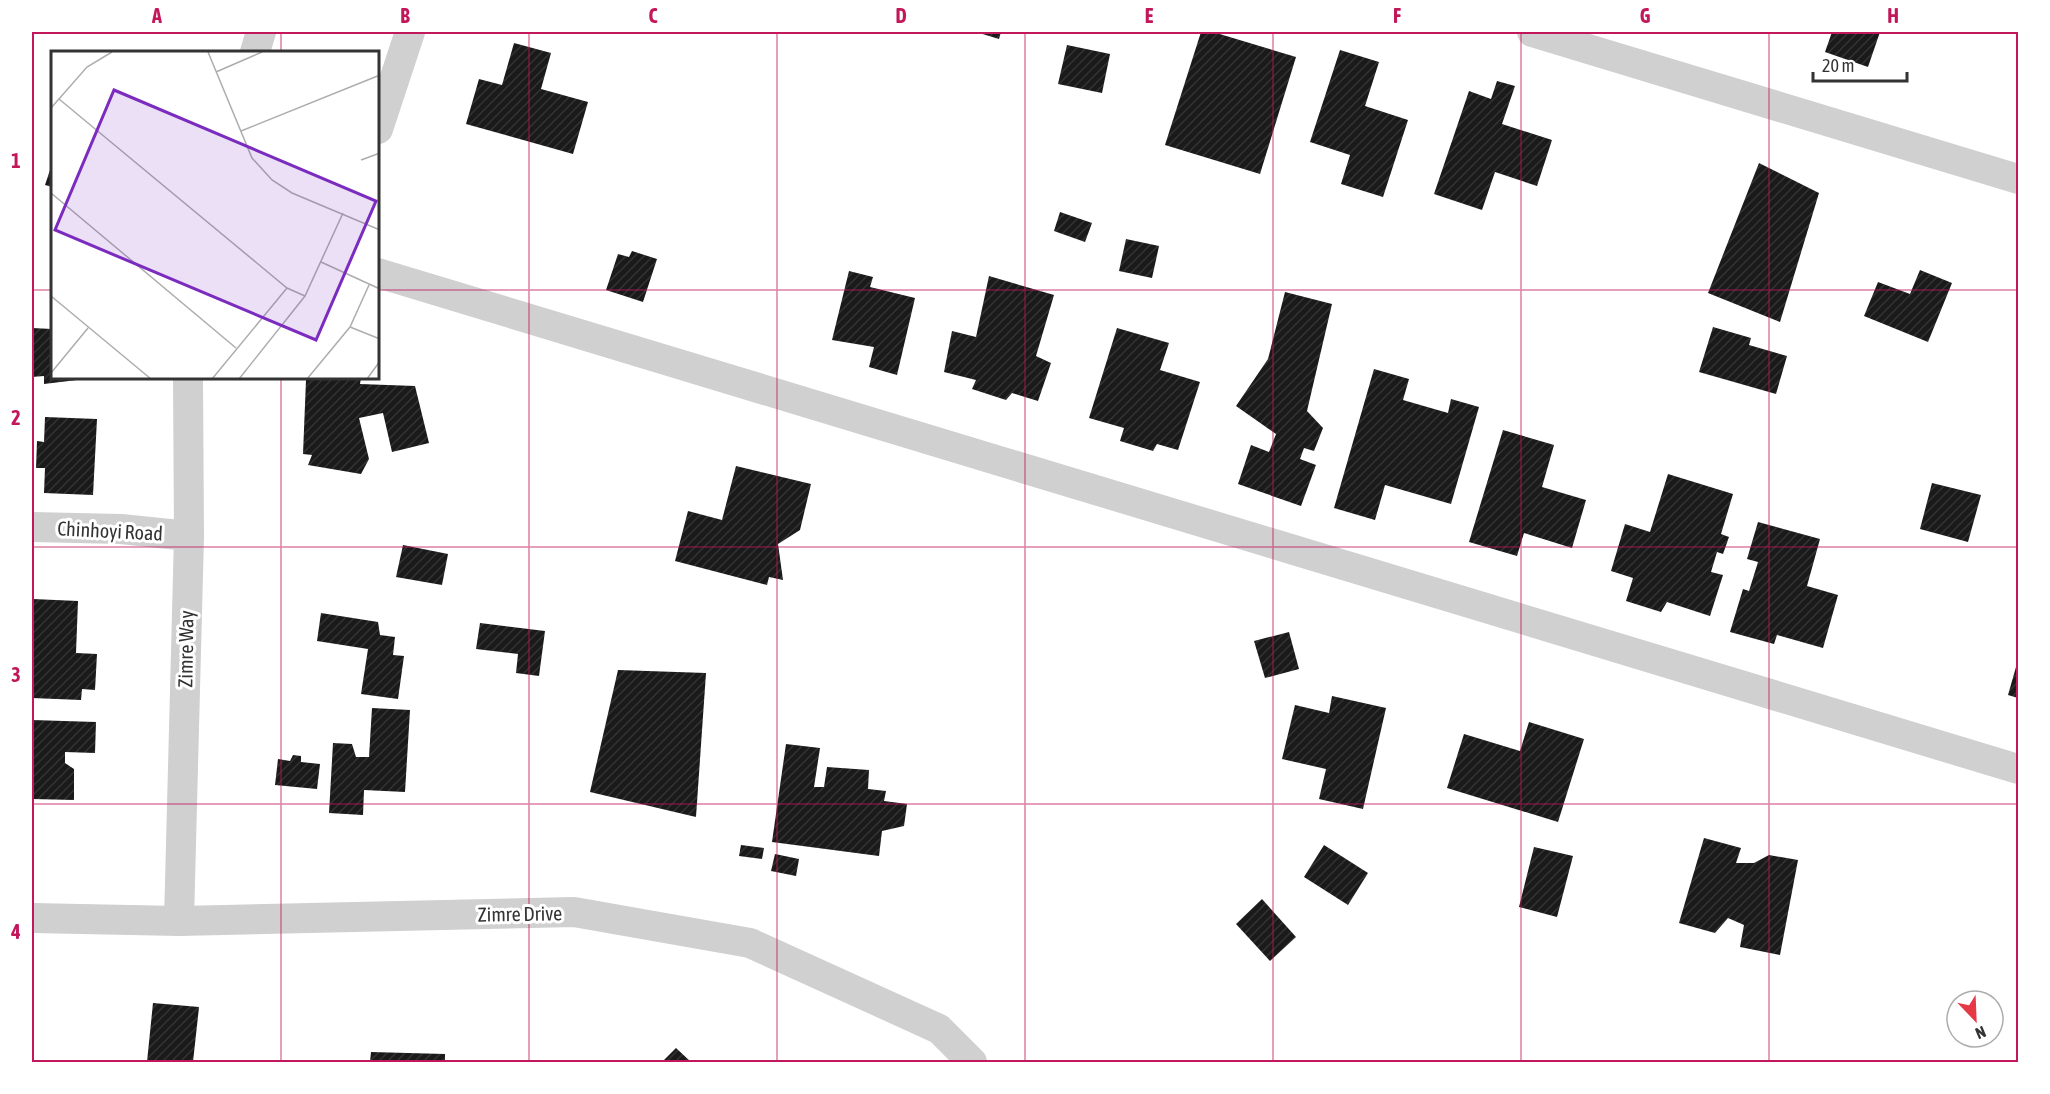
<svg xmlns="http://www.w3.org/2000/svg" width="2050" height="1094" font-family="'Asap Condensed',sans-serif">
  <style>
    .building { fill: url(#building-hatch) }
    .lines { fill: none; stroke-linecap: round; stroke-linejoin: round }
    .minor { stroke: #d0d0d0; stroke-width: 30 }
    .grid { fill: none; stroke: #c2185b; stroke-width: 1.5; stroke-opacity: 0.55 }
    .labels { text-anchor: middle; stroke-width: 6; stroke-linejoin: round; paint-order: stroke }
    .street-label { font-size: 20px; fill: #333; stroke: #fff }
    .inset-road { fill: none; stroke: #adadad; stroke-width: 1.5 }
    .view { fill: #7b2cbf; fill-opacity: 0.15; stroke: #7b2cbf; stroke-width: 3 }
    .inset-edge { fill: none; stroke: #333; stroke-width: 3 }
    .neatline { fill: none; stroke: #c2185b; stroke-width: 2 }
    .grid-label { font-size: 20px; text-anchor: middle; font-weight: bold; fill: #c2185b }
  </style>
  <defs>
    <pattern id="building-hatch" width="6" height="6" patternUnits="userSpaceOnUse" patternTransform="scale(1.5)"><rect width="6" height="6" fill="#1a1a1a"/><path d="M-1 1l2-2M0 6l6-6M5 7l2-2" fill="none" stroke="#333"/></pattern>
  </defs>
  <rect width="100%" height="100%" fill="#fff"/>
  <g class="building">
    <path d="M976 32H1001L999 39Z"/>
    <path d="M1201 32H1213L1296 57 1260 174 1165 145Z"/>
    <path d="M1832 32H1880L1868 67 1825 52Z"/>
    <path d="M514 43 551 53 541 89 588 102 573 154 466 124 479 79 502 85Z"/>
    <path d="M1067 45 1110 54 1102 93 1058 84Z"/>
    <path d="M1340 50 1379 62 1365 106 1408 120 1383 197 1341 184 1350 155 1310 142Z"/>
    <path d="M1497 81 1515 86 1502 124 1552 140 1537 186 1495 172 1482 210 1434 194 1469 91 1491 99Z"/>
    <path d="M1759 163 1819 193 1780 322 1708 293Z"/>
    <path d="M52 164V187L45 185Z"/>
    <path d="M1060 212 1092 223 1085 242 1054 231Z"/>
    <path d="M1126 239 1159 246 1152 278 1119 271Z"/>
    <path d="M632 251 657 259 643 302 606 290 618 254 629 257Z"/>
    <path d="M1920 270 1952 283 1928 342 1864 316 1878 282 1910 294Z"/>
    <path d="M849 271 873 277 870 287 915 298 897 375 869 367 874 347 832 340Z"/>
    <path d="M989 276 1054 295 1036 356 1051 363 1038 401 1012 393 1006 400 972 389 976 380 944 372 952 331 976 337Z"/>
    <path d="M1285 292 1332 304 1307 411 1323 428 1314 451 1304 448 1300 459 1316 465 1301 506 1238 484 1251 445 1269 452 1276 434 1236 406 1268 359Z"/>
    <path d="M1713 327 1751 338 1749 345 1787 356 1776 394 1699 372Z"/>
    <path d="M32 328 52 329V378H78L77 380 44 384V376L32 377Z"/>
    <path d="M1117 328 1169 343 1160 370 1200 382 1178 450 1157 444 1153 451 1120 441 1124 428 1089 418Z"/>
    <path d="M1374 369 1409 379 1403 400 1448 413 1451 399 1479 407 1451 504 1385 485 1375 520 1334 508Z"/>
    <path d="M314 378H361L360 384 415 386 429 443 392 452 383 413 359 418 369 459 361 474 308 465 312 455 303 454 306 380H313Z"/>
    <path d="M45 417 97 419 93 495 44 493 45 468H36L37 441 44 442Z"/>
    <path d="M1503 430 1554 445 1542 487 1586 500 1572 548 1524 533 1517 556 1469 542Z"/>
    <path d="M736 466 811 484 800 530 778 544 783 580 769 577 767 585 675 561 688 511 722 520Z"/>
    <path d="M1668 474 1733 494 1721 534 1729 537 1723 554 1717 552 1711 572 1723 575 1710 616 1667 602 1661 612 1626 601 1633 578 1611 571 1625 524 1650 532Z"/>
    <path d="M1932 483 1981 495 1968 542 1920 529Z"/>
    <path d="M1758 522 1820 539 1807 586 1838 595 1823 648 1777 635 1774 644 1730 632 1743 589 1749 591 1758 562 1747 559Z"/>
    <path d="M403 545 448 554 442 585 396 577Z"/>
    <path d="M33 599 78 601 76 653 97 654 95 690 82 689 81 700 32 698Z"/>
    <path d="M321 613 378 622 380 635 395 637 393 655 404 656 398 699 361 694 368 649 317 641Z"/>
    <path d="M480 623 545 631 539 676 516 673 518 654 476 649Z"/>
    <path d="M1289 632 1299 669 1265 678 1254 641Z"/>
    <path d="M2018 660V698L2008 695Z"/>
    <path d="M618 670 706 673 696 817 590 792Z"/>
    <path d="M1332 696 1386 708 1363 809 1319 799 1326 769 1282 759 1295 705 1329 713Z"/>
    <path d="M372 708 410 710 405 792 364 790 363 815 329 813 333 743 352 744 356 757H369Z"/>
    <path d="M32 720 96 722 95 753 65 752V763L74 769V800L32 799Z"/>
    <path d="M1529 722 1584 739 1558 822 1447 788 1464 734 1520 751Z"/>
    <path d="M786 744 820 748 814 787H824L827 767 869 770 868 789 886 791 884 801 907 804 904 826 882 831 879 856 772 842Z"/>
    <path d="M293 755 301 756V762L320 764 317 789 275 785 278 759 290 761Z"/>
    <path d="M1704 838 1741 848 1736 863H1754L1769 855 1798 860 1780 955 1740 947 1744 925 1728 918 1715 933 1679 923Z"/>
    <path d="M741 845 764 848 762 859 739 856Z"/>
    <path d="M1324 845 1368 873 1348 905 1304 877Z"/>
    <path d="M1534 847 1573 856 1557 917 1519 907Z"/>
    <path d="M775 854 799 859 796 876 771 871Z"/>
    <path d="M1262 899 1296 937 1270 961 1236 924Z"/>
    <path d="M153 1003 199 1007 193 1062H147Z"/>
    <path d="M676 1048 691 1062H662Z"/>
    <path d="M371 1052 445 1054V1062H370Z"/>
  </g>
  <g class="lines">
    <g class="minor">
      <path d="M1532 32 2018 179"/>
      <path d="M255 52 261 32"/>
      <path d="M378 129 410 32"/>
      <path d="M378 273 2018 769"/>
      <path d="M32 527 121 529 189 536"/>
      <path d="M32 918 179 921 574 912 750 943 939 1029 972 1062"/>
      <path d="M179 921 189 536 188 378"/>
    </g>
  </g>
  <path class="grid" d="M281 32V52M529 32V1062M777 32V1062M1025 32V1062M1273 32V1062M1521 32V1062M1769 32V1062M32 290H52M378 290H2018M281 378V1062M32 547H2018M32 804H2018"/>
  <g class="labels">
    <g class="street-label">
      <text transform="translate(110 531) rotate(3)" y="7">Chinhoyi Road</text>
      <text transform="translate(186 649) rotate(-89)" y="7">Zimre Way</text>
      <text transform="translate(520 914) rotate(-1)" y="7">Zimre Drive</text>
    </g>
  </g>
  <g transform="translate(51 51)">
    <rect width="328" height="328" fill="#fff"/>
    <path class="inset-road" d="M157 1 201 107 221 129 241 142 329 179M165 21 211 1M8 48 236 237 254 245M0 57 36 16 61 1M190 80 329 24M310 109 329 102M0 142 185 297M270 211 329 238M0 245 100 328M299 276 329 288M0 322 37 277M161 328 236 237M188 328 254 245 292 162M256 328 299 276 318 234M316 328 329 310"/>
    <path class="view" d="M63 39 325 150 265 289 4 179Z"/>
    <rect width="328" height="328" class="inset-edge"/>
  </g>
  <rect width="2050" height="1094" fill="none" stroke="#ffffff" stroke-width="66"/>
  <g transform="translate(1975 1019) rotate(157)"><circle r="28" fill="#ffffff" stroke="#adadad" stroke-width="1.5"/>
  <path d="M0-4.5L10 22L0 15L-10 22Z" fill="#e63946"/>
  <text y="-9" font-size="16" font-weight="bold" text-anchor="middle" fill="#333333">N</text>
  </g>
  <path d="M1813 72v9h94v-9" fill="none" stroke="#333333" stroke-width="3"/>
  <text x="1822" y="72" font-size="18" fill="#333333" stroke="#ffffff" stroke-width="4.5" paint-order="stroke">20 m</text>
  <rect x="33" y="33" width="1984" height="1028" class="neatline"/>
  <g class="grid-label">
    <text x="157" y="23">A</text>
    <text x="405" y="23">B</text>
    <text x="653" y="23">C</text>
    <text x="901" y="23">D</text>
    <text x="1149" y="23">E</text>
    <text x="1397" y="23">F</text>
    <text x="1645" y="23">G</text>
    <text x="1893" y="23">H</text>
    <text x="16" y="168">1</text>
    <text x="16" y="425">2</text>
    <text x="16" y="682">3</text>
    <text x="16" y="939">4</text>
  </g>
</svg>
